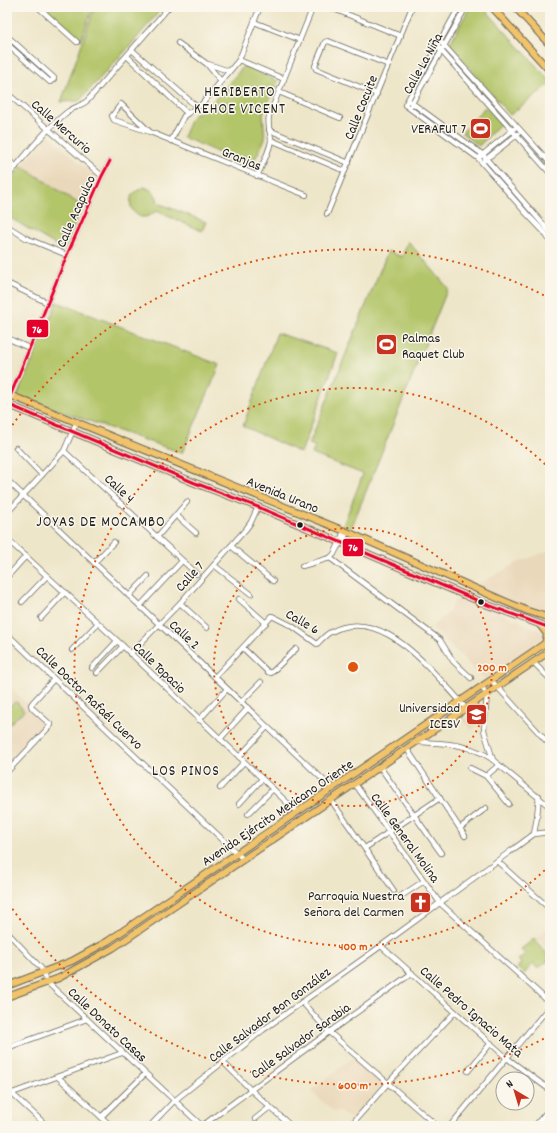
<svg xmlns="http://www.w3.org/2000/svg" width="557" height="1133" font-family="Dekko,sans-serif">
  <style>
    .built { fill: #ead8ba }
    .green { fill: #b3c569; stroke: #687042 }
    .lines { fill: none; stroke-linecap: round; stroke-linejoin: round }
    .minor-casing { stroke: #666359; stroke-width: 6 }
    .major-casing { stroke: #666359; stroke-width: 8 }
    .minor { stroke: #fff; stroke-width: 4.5 }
    .major { stroke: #f1c36a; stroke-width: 6 }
    .bus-1-casing { stroke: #fbf7ec; stroke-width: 6 }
    .bus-1 { stroke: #e4002b; stroke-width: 3 }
    .ring { fill: none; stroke: #de560d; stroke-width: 2; stroke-dasharray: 2 4 }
    .bus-dot { fill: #1c1c1c; stroke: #fbf7ec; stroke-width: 1.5 }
    .labels { text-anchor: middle; stroke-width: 3; stroke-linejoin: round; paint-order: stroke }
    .street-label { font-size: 14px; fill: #1c1c1c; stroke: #fbf7ec }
    .poi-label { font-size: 14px; fill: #1c1c1c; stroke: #fbf7ec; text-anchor: end }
    .neighbourhood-label { font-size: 15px; letter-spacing: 1px; fill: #1c1c1c; stroke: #fbf7ec }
    .centre { fill: #de560d; stroke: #fbf7ec; stroke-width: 2 }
    .ring-label { font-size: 12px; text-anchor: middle; font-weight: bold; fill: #de560d; stroke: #fbf7ec; stroke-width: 3; stroke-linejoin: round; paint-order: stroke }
    .line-badge { stroke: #fbf7ec; stroke-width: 1.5 }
    .badge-label { font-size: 11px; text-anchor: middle; font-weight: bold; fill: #fff }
  </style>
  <rect width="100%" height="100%" fill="#fbf7ec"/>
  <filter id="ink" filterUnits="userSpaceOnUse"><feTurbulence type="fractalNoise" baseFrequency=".025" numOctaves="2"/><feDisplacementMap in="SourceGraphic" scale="8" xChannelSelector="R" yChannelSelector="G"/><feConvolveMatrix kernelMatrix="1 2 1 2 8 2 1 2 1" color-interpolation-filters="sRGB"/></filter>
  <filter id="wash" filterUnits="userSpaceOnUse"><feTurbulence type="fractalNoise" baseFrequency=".012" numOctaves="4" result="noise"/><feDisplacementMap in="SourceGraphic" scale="16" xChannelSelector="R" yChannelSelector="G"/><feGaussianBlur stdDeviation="0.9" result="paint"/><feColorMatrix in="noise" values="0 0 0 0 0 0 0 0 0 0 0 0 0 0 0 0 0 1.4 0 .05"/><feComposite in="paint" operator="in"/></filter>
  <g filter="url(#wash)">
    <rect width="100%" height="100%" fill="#eee6c9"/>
    <g class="built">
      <path d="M48 134 94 176 82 206 22 166Z"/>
      <path d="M550 550V614L537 612 474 586 519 562Z"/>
      <path d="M463 597 542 631 544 635 543 639 484 679 432 627 449 611 455 601Z"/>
      <path d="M7 683 45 724 7 767Z"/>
      <path d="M480 707 483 710 481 723 471 730 463 720Z"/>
      <path d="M550 926V945L546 948 536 938Z"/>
      <path d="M355 1056 384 1083 351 1119 338 1111 335 1113 311 1091Z"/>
    </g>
    <g class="green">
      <path d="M43 7H93L81 40Z"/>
      <path d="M95 7H163L129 47 79 101 61 102Z"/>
      <path d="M470 7H483L550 81V84L510 115 449 45Z"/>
      <path d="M244 66 278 81 263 114 265 139 251 167 183 137 192 116 207 108Z"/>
      <path d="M485 107 501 123 479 146 462 133Z"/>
      <path d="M22 166 82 206 64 250 7 216V184Z"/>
      <path d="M144 187C153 190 157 195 158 203L206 222 202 231 156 211C152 214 147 218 142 217 132 215 127 202 133 194 136 191 140 189 144 187Z"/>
      <path d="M408 241 448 288 350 531 342 528 363 474 312 454 315 446 309 444 388 251 402 257Z"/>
      <path d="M57 302 220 365 182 453 17 396Z"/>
      <path d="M277 333 338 353 301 453 243 426Z"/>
      <path d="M16 701 24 711 7 726V709Z"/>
      <path d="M534 939 550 957V959L538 969 533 964 524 974 517 968 521 963 518 960 525 954 521 949Z"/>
    </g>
  </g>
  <g filter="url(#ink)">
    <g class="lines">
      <defs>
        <g id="minor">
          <path d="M38 7 77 42"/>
          <path d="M329 7 401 36"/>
          <path d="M459 7 405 105 478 158 526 213 545 233 550 241"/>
          <path d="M254 22 300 40"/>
          <path d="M7 36 54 78V79L50 82 7 44"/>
          <path d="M440 41 550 163"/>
          <path d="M178 43 207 64 221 81"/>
          <path d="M437 46 550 173"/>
          <path d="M132 50 197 107"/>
          <path d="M127 56 187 113"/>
          <path d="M239 60 284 79"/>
          <path d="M208 64 229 71"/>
          <path d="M279 92 340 118"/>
          <path d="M7 93 102 176"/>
          <path d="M377 94 316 69 315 66 325 42 328 41 389 65"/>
          <path d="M408 100 482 154 550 232"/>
          <path d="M411 105 466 7"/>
          <path d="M269 130 349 163"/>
          <path d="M150 132 121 104 112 116 114 120 150 132 306 195"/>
          <path d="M271 140 345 171"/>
          <path d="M171 141 184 116 202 104 239 60 260 7"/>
          <path d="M481 156 514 129"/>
          <path d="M7 159 16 167"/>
          <path d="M485 160 518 134"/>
          <path d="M257 176C262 165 269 153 271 141 271 133 267 125 269 116L313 7"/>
          <path d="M7 177C26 155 44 131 66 113 73 107 82 106 88 100L169 7"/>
          <path d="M327 214 412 7"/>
          <path d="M7 226 26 238 67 255"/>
          <path d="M7 283 48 303"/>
          <path d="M7 338 29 348"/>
          <path d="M7 404 67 255 102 176 110 161"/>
          <path d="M16 448 42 475"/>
          <path d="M64 451 197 574"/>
          <path d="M7 480 333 789"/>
          <path d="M7 513 64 451 77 421"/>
          <path d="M176 515 196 533"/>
          <path d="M344 531 338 546 342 543 347 532"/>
          <path d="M157 537 187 502"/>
          <path d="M7 539 123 646 297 812"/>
          <path d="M231 546 273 581"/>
          <path d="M330 558 440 640 453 661 471 678"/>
          <path d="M94 563 114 542"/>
          <path d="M214 565 251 594"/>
          <path d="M302 566 330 558 334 554 338 546"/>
          <path d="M7 577 26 556"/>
          <path d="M129 596 148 576"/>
          <path d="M239 599 266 623"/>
          <path d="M22 602 47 576"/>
          <path d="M180 603 207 628"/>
          <path d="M140 606 182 561"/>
          <path d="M41 618 65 592"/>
          <path d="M7 634 244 860"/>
          <path d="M243 648 268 672 271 673 296 649"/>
          <path d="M72 650 98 623"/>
          <path d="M130 654 180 603 246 529 251 522 258 507"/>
          <path d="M533 662 550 679"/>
          <path d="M92 668 117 641"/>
          <path d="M97 673 123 646"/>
          <path d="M215 677 272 616 292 626 317 644C321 640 326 634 331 632 371 610 411 648 436 675 446 686 457 696 466 709"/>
          <path d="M492 681 550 745"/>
          <path d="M482 687 487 695 484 730 493 760"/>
          <path d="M241 702 261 682"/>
          <path d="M199 720 227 689"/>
          <path d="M220 739 248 708"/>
          <path d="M417 742C445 743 478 744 499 765L550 807"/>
          <path d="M407 749 465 836"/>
          <path d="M239 757 267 727"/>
          <path d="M380 767 441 853"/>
          <path d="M470 768 486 776 509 804"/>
          <path d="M7 772 51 725 32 708 31 705 33 702 54 679"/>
          <path d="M486 776 499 765"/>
          <path d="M355 784 440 903 550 1003"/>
          <path d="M220 788 244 762"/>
          <path d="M331 800 394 891"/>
          <path d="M239 804 262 779"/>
          <path d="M248 814 273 789"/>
          <path d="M460 828 486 808"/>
          <path d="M534 834 537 817 539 796"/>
          <path d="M365 848 440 798"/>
          <path d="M497 861 550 909"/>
          <path d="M401 896 424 881"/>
          <path d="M7 932 41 968 48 983 202 1126"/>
          <path d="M381 946 507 1058 550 1090"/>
          <path d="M302 1002 329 1032 437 1126"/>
          <path d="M7 1048 87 1019"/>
          <path d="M223 1062 251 1090 291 1126"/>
          <path d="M468 1071 491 1043"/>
          <path d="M58 1077 111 1126"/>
          <path d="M7 1089 47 1126"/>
          <path d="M7 1095 122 1053"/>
          <path d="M101 1117 145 1074"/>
          <path d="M255 1119 270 1107"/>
          <path d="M150 1126 174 1101 263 1030 374 951 534 834 550 832"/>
          <path d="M202 1126 329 1032 412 973"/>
          <path d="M350 1126 388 1083 455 1012"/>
          <path d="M450 1126 550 1006"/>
          <path d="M535 1126 550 1108"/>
        </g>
        <g id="major">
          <path d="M492 7 550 71"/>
          <path d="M515 7 550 45"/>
          <path d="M7 394 352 534 504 601 528 611 550 618"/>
          <path d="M7 404 195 483 258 507 488 605 550 628"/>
          <path d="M540 625 547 634 545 644"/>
          <path d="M7 986 72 961 108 941 550 640"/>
          <path d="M7 997 59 978 113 948 550 651"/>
        </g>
      </defs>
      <use href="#minor" class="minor-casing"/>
      <use href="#major" class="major-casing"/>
      <use href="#minor" class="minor"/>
      <use href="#major" class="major"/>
      <defs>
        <path id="bus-1" d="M110 161 102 176 67 255 7 404 195 483 258 507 488 605 550 628"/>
      </defs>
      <use href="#bus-1" class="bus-1-casing"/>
      <use href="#bus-1" class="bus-1"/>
    </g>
  </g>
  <g class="ring">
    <circle cx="353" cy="667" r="139"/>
    <path d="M549 866A279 279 0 1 1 549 468"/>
    <path d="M549 1036A418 418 0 0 1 9 904M9 430A418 418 0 0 1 549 298"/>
  </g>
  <defs>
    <symbol id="stadium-square" viewBox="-11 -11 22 22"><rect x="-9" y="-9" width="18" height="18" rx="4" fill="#c8321e" stroke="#fbf7ec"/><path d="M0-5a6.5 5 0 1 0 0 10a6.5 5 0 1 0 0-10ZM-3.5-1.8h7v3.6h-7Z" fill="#fff"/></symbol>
    <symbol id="university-square" viewBox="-11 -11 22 22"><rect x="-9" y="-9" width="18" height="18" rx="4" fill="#c8321e" stroke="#fbf7ec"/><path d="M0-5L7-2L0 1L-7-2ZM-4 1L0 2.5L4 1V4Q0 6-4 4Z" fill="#fff"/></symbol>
    <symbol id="church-square" viewBox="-11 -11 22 22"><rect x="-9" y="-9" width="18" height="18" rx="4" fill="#c8321e" stroke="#fbf7ec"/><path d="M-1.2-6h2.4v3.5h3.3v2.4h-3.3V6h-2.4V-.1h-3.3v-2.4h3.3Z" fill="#fff"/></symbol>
  </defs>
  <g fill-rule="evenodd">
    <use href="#stadium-square" x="468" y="116" width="25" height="25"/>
    <use href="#stadium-square" x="374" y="332" width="25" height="25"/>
    <use href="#university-square" x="464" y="702" width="25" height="25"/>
    <use href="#church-square" x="408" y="890" width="25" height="25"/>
  </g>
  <g class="bus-dot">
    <circle cx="300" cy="525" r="3.5"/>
    <circle cx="481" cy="602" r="3.5"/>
  </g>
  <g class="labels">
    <g class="street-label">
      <text transform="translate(422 63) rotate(-61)" y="5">Calle La Niña</text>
      <text transform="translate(360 107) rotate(-68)" y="5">Calle Cocuite</text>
      <text transform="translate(62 126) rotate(41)" y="5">Calle Mercurio</text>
      <text transform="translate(242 158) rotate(22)" y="5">Granjas</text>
      <text transform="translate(75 211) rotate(-66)" y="5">Calle Acapulco</text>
      <text transform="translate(120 488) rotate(43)" y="5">Calle 4</text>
      <text transform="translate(283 494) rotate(22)" y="5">Avenida Urano</text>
      <text transform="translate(189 576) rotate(-48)" y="5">Calle 7</text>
      <text transform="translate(303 621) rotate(30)" y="5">Calle 6</text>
      <text transform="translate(185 634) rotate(43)" y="5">Calle 2</text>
      <text transform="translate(160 667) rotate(44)" y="5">Calle Topacio</text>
      <text transform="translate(90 697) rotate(44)" y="5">Calle Doctor Rafaél Cuervo</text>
      <text transform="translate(277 812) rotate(-34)" y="5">Avenida Ejército Mexicano Oriente</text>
      <text transform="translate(406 837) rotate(54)" y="5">Calle General Molina</text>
      <text transform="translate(472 1011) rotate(41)" y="5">Calle Pedro Ignacio Mata</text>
      <text transform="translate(269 1014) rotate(-37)" y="5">Calle Salvador Bon González</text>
      <text transform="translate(108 1024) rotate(43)" y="5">Calle Donato Casas</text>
      <text transform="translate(300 1040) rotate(-36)" y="5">Calle Salvador Sarabia</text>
    </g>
    <g class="poi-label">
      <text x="466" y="133">VERAFUT 7</text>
      <text x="402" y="342" text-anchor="start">Palmas<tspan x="402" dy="16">Raquet Club</tspan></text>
      <text x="460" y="712">Universidad<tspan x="460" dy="16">ICESV</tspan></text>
      <text x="404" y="900">Parroquia Nuestra<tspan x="404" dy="16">Señora del Carmen</tspan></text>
    </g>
    <g class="neighbourhood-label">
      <text x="240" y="96">HERIBERTO<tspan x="240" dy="17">KEHOE VICENT</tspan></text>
      <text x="101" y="526">JOYAS DE MOCAMBO</text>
      <text x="186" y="775">LOS PINOS</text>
    </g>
  </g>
  <circle cx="353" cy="667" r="6" class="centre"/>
  <g class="ring-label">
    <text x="492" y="671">200 m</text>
    <text x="353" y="950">400 m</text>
    <text x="353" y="1089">600 m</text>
  </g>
  <g class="line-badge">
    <rect x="26" y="319" width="23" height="19" rx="4" fill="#e4002b"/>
    <rect x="342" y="538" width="22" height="19" rx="4" fill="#e4002b"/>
  </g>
  <g class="badge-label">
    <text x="37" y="333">76</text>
    <text x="353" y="551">76</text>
  </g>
  <rect width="557" height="1133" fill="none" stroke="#fbf7ec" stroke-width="24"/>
  <g transform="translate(515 1091) rotate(322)"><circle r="19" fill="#fbf7ec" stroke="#a29f99"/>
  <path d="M0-3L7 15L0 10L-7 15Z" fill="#c8321e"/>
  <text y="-6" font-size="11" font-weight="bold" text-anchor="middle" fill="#1c1c1c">N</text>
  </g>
</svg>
